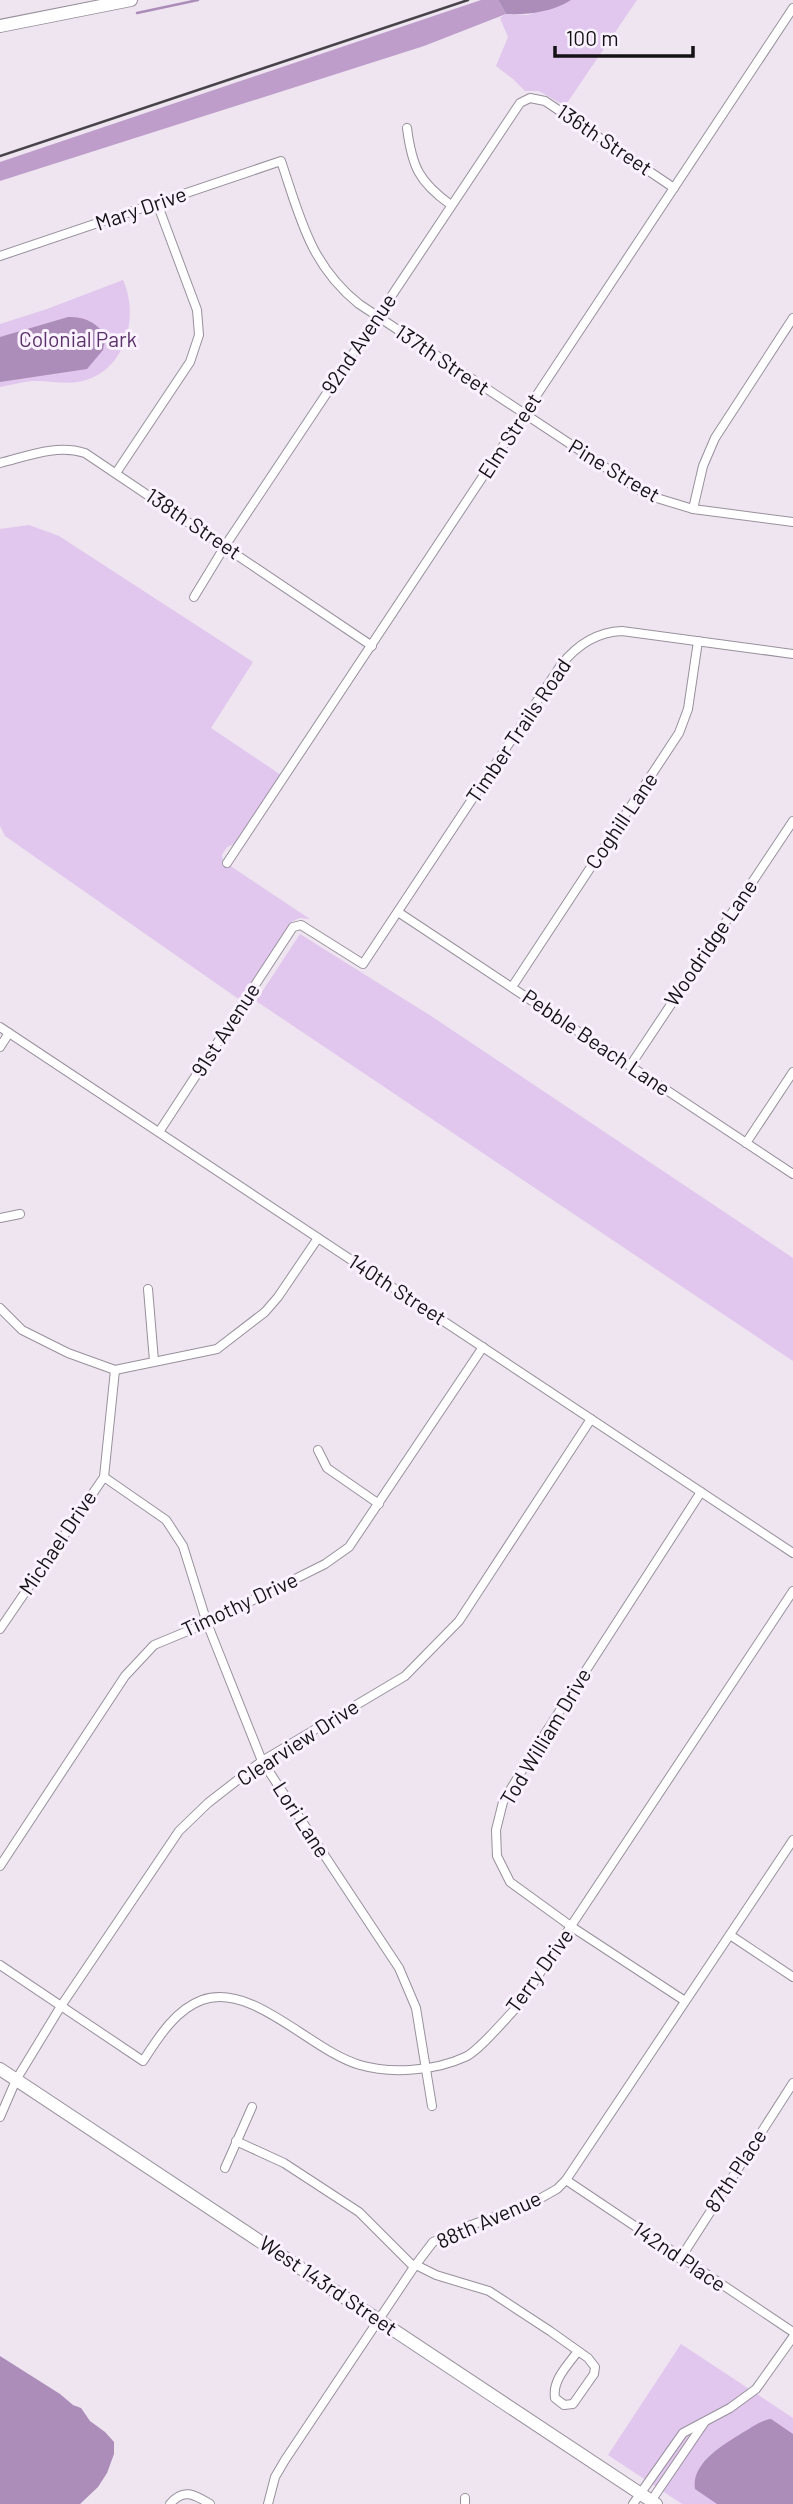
<svg xmlns="http://www.w3.org/2000/svg" width="793" height="2504" font-family="Barlow,sans-serif">
  <style>
    .green { fill: #e1c6ed }
    .forest { fill: #be9dcb }
    .water { fill: #ac8cb9 }
    .lines { fill: none; stroke-linecap: round; stroke-linejoin: round }
    .stream { stroke: #ac8cb9; stroke-width: 2.5 }
    .street-casing { stroke: #98909c; stroke-width: 10 }
    .secondary-casing { stroke: #98909c; stroke-width: 14 }
    .primary-casing { stroke: #98909c; stroke-width: 14 }
    .street { stroke: #fff; stroke-width: 8 }
    .secondary { stroke: #fff; stroke-width: 12 }
    .primary { stroke: #fff; stroke-width: 12 }
    .rail { stroke: #484349; stroke-width: 2.5 }
    .labels { text-anchor: middle; stroke-width: 6; stroke-linejoin: round; paint-order: stroke }
    .street-label { font-size: 21px; fill: #151216; stroke: #fbf2ff }
    .park-label { font-size: 21px; fill: #5b316b; stroke: #fbf2ff }
  </style>
  <rect width="100%" height="100%" fill="#eee5f1"/>
  <g class="green">
    <path d="M571 0H637L565 106 539 91H525L513 79 496 66 508 37 500 18 506 14 528 15Z"/>
    <path d="M123 280C139 315 127 368 86 380 69 386 50 380 32 381 22 382 11 385 0 387V324L47 309Z"/>
    <path d="M29 525 59 536 253 662 211 728 281 775 235 844 227 847 222 855 223 861 310 919 300 918 293 921 240 1000 5 836 0 826V529Z"/>
    <path d="M300 934 431 1016 793 1258V1361L256 1001Z"/>
    <path d="M681 2344 793 2418V2504H682L608 2455Z"/>
  </g>
  <path class="forest" d="M481 0H498L506 14 424 46 0 181V162Z"/>
  <g class="water">
    <path d="M498 0H571C552 12 528 15 506 14Z"/>
    <path d="M68 317C86 317 94 322 106 335L103 350 87 369 0 382V337Z"/>
    <path d="M0 2356 60 2394 73 2405 81 2408 90 2421 105 2432 114 2442V2454L107 2473 98 2487 80 2504H0Z"/>
    <path d="M771 2419 793 2434V2504H717L695 2489C691 2463 723 2445 742 2433 751 2428 761 2420 771 2419Z"/>
  </g>
  <g class="lines">
    <path class="stream" d="M137 13 198 0"/>
    <defs>
      <g id="street">
        <path d="M407 128C412 167 419 182 451 205"/>
        <path d="M0 256 281 161C300 217 310 265 359 304L647 495 693 509 793 522"/>
        <path d="M0 463C28 456 56 444 85 453L372 646"/>
        <path d="M116 473 190 362 199 335 197 310 157 203"/>
        <path d="M693 509 703 466 715 438 793 318"/>
        <path d="M194 597 225 546 520 103 530 98 545 101 674 188"/>
        <path d="M227 863 793 8"/>
        <path d="M398 912 793 1174"/>
        <path d="M512 987 679 733 688 709 698 641"/>
        <path d="M0 1027 793 1553"/>
        <path d="M0 1047 9 1033"/>
        <path d="M630 1066 793 821"/>
        <path d="M159 1132 293 927 301 925 363 964 561 665C577 645 596 632 622 631L793 654"/>
        <path d="M746 1143 793 1072"/>
        <path d="M0 1218 20 1214"/>
        <path d="M148 1289 154 1361"/>
        <path d="M0 1308 22 1330 68 1353 115 1370"/>
        <path d="M115 1370 217 1349 265 1312 278 1297 318 1238"/>
        <path d="M318 1450 327 1468 379 1504"/>
        <path d="M104 1477 166 1520 183 1546 207 1623 262 1761 399 1968 416 2008 432 2106"/>
        <path d="M0 1629 104 1477 115 1370"/>
        <path d="M0 1866 125 1676 154 1645 207 1623 325 1564 349 1547 483 1347"/>
        <path d="M730 1935 793 1977"/>
        <path d="M0 1965 143 2061C158 2038 175 2010 202 2000 253 1982 311 2051 360 2065 391 2074 435 2071 465 2057 478 2052 506 2018 518 2006L793 1591"/>
        <path d="M685 2001 572 1927 510 1882 497 1856 496 1830 503 1802 530 1757 701 1492"/>
        <path d="M0 2117 16 2080 61 2006 179 1831 208 1803 262 1761 405 1676 459 1621 591 1419"/>
        <path d="M236 2141 284 2163 359 2212 414 2267"/>
        <path d="M225 2168 252 2107"/>
        <path d="M566 2180 793 2332"/>
        <path d="M680 2259 793 2083"/>
        <path d="M416 2265 436 2275 489 2291 550 2331 588 2358 595 2367 594 2374 573 2404 564 2405 555 2398C552 2380 568 2365 578 2351"/>
        <path d="M465 2498V2504"/>
        <path d="M651 2501 704 2423"/>
        <path d="M170 2504C183 2488 194 2494 210 2504"/>
        <path d="M268 2504 275 2477 285 2460 414 2267 433 2242 466 2227 534 2202 557 2189 566 2180 793 1840"/>
        <path d="M633 2504 683 2433 730 2408 756 2389 793 2337"/>
      </g>
      <path id="secondary" d="M0 2069 656 2504"/>
      <path id="primary" d="M0 26 131 0"/>
    </defs>
    <use href="#street" class="street-casing"/>
    <use href="#secondary" class="secondary-casing"/>
    <use href="#primary" class="primary-casing"/>
    <use href="#street" class="street"/>
    <use href="#secondary" class="secondary"/>
    <use href="#primary" class="primary"/>
    <path class="rail" d="M0 156 468 0"/>
  </g>
  <g class="labels">
    <g class="street-label">
      <text transform="translate(604 140) rotate(34)" y="7">136th Street</text>
      <text transform="translate(141 209) rotate(-19)" y="7">Mary Drive</text>
      <text transform="translate(359 344) rotate(-56)" y="7">92nd Avenue</text>
      <text transform="translate(442 360) rotate(34)" y="7">137th Street</text>
      <text transform="translate(510 436) rotate(-57)" y="7">Elm Street</text>
      <text transform="translate(614 471) rotate(31)" y="7">Pine Street</text>
      <text transform="translate(193 524) rotate(34)" y="7">138th Street</text>
      <text transform="translate(519 731) rotate(-56)" y="7">Timber Trails Road</text>
      <text transform="translate(622 821) rotate(-56)" y="7">Coghill Lane</text>
      <text transform="translate(711 943) rotate(-56)" y="7">Woodridge Lane</text>
      <text transform="translate(226 1030) rotate(-57)" y="7">91st Avenue</text>
      <text transform="translate(596 1043) rotate(34)" y="7">Pebble Beach Lane</text>
      <text transform="translate(397 1290) rotate(33)" y="7">140th Street</text>
      <text transform="translate(58 1543) rotate(-56)" y="7">Michael Drive</text>
      <text transform="translate(240 1605) rotate(-25)" y="7">Timothy Drive</text>
      <text transform="translate(546 1737) rotate(-59)" y="7">Tod William Drive</text>
      <text transform="translate(298 1743) rotate(-33)" y="7">Clearview Drive</text>
      <text transform="translate(301 1820) rotate(57)" y="7">Lori Lane</text>
      <text transform="translate(540 1971) rotate(-54)" y="7">Terry Drive</text>
      <text transform="translate(736 2171) rotate(-57)" y="7">87th Place</text>
      <text transform="translate(489 2220) rotate(-24)" y="7">88th Avenue</text>
      <text transform="translate(679 2257) rotate(34)" y="7">142nd Place</text>
      <text transform="translate(328 2286) rotate(34)" y="7">West 143rd Street</text>
    </g>
    <g class="park-label">
      <text x="78" y="347">Colonial Park</text>
    </g>
  </g>
  <path d="M555 46v10h138v-10" fill="none" stroke="#151216" stroke-width="3.5"/>
  <text x="566" y="46" font-size="21" fill="#151216" stroke="#fbf2ff" stroke-width="5" paint-order="stroke">100 m</text>
</svg>
